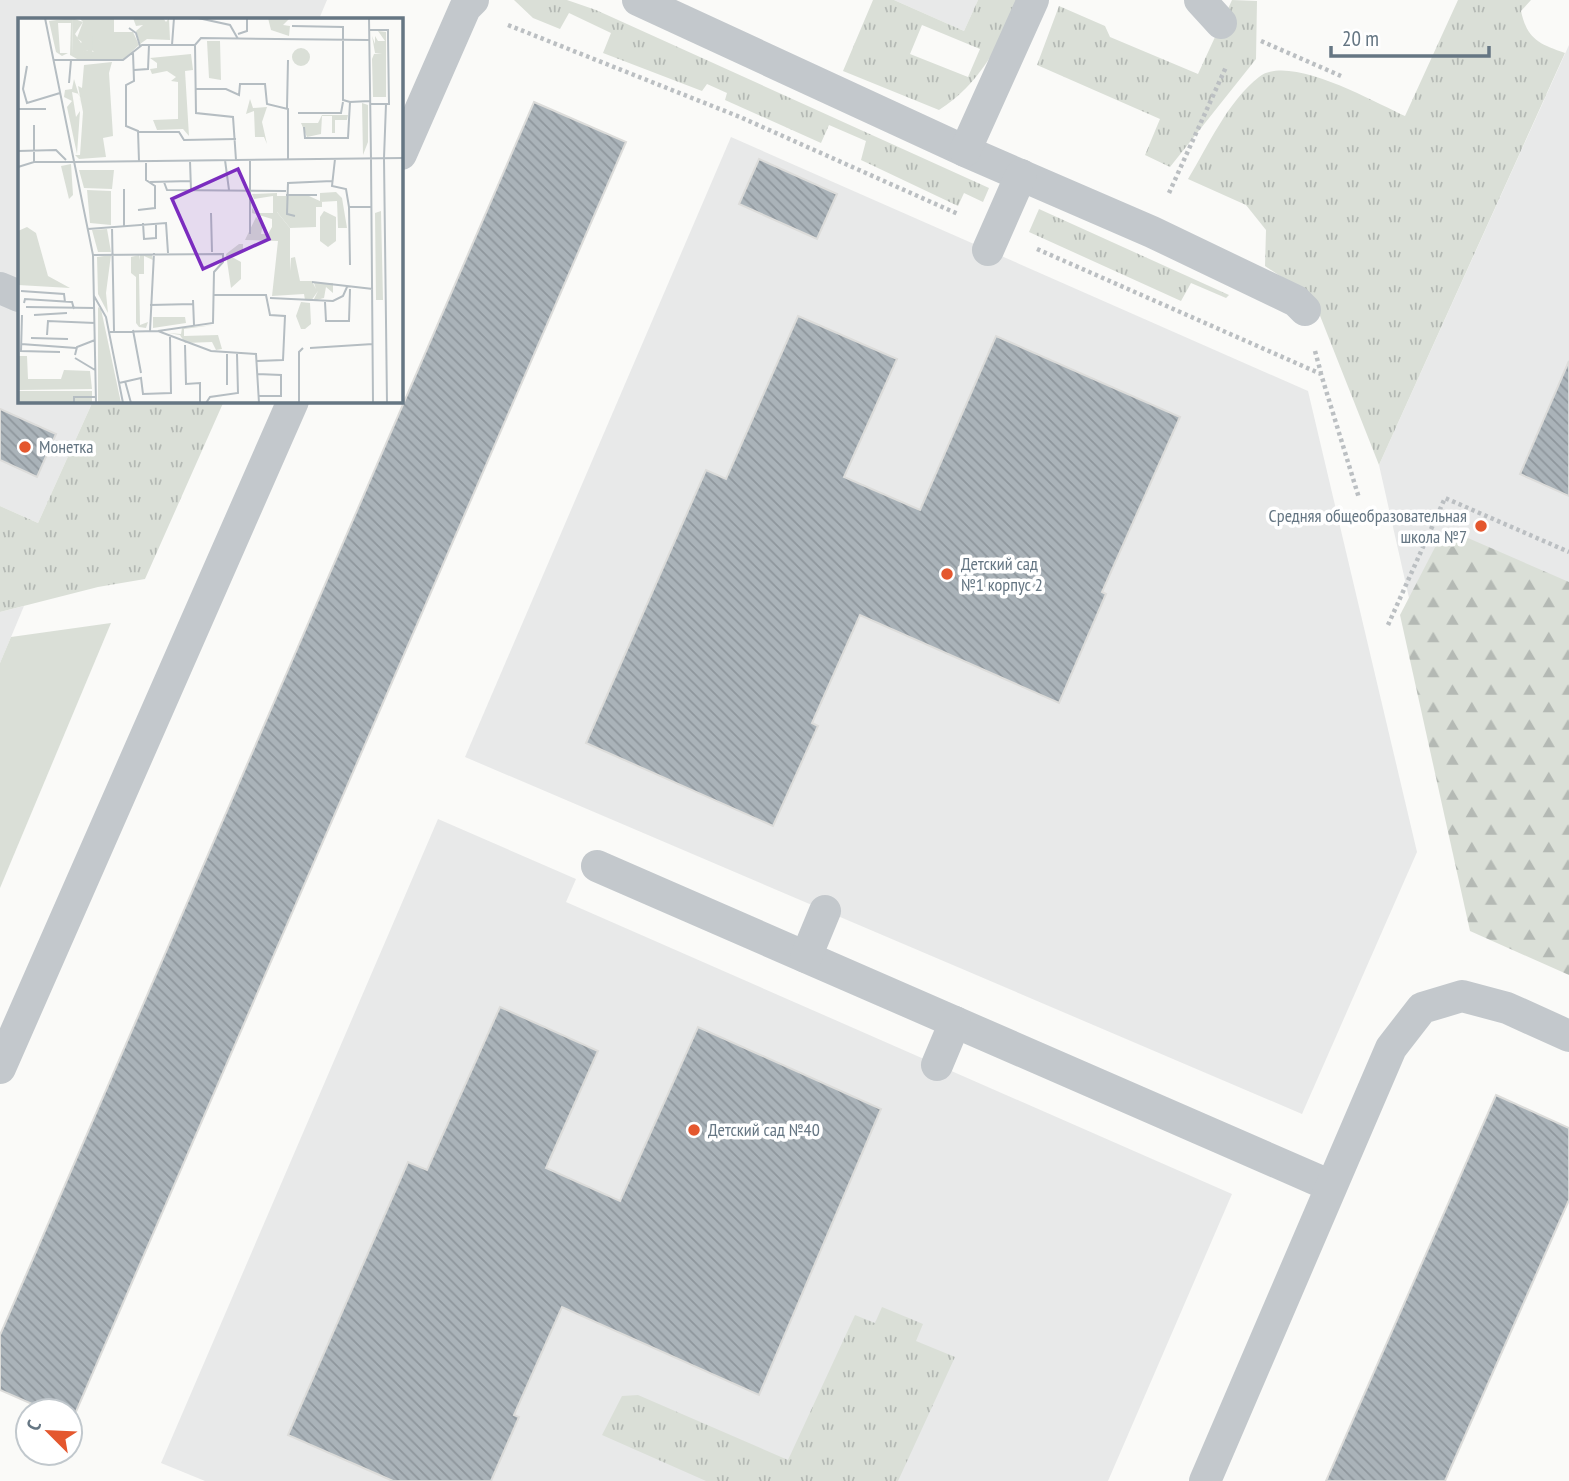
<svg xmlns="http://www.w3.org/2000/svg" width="1569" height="1481" font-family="'PT Sans Narrow',sans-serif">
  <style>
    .built { fill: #e8e9e9 }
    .grass { fill: url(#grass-tufts); fill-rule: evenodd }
    .forest { fill: url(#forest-firs) }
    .green { fill: #dadfd7 }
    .building { fill: url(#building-back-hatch); stroke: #dcdcda; stroke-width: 2 }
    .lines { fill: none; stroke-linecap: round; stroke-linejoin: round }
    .path { stroke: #bbbfc2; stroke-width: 4.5; stroke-dasharray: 3.5 3.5; stroke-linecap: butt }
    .lane { stroke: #c3c8cc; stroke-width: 32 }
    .poi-dot { fill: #e4572e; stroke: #fff; stroke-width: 2.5 }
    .labels { text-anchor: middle; stroke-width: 7; stroke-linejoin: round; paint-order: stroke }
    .poi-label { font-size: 18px; fill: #657683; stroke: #fff; text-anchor: start }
    .inset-road { fill: none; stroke: #b5bdc2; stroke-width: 2 }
    .view { fill: #7b2cbf; fill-opacity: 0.15; stroke: #7b2cbf; stroke-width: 3.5 }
    .inset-edge { fill: none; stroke: #657683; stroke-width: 3.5 }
  </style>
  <defs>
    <pattern id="grass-tufts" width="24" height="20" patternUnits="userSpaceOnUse" patternTransform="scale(1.75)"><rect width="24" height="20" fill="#dadfd7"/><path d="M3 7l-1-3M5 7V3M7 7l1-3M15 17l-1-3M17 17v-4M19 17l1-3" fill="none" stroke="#b4b9b4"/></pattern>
    <pattern id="forest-firs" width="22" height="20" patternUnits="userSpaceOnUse" patternTransform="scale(1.75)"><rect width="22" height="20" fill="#dadfd7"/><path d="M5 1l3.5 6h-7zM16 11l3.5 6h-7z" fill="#b4b9b4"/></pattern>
    <pattern id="building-back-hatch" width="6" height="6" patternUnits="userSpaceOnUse" patternTransform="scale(1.75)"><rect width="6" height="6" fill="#aab3b9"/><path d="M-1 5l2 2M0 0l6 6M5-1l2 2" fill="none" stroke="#8e969c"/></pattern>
  </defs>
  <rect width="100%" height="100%" fill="#fafaf8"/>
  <g class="built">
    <path d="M0 0H327L319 19H19V401H93L38 523 0 506Z"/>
    <path d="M894 0H978L964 31Z"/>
    <path d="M1569 45V954L1481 917 1379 465Z"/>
    <path d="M731 137 1308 391 1417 852 1302 1114 465 757Z"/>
    <path d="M24 606 11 637 0 663V612Z"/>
    <path d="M438 819 576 879 566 902 1232 1194 1108 1481H205L161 1463Z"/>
  </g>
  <g class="grass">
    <path d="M514 0H567L596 10 989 188 983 202 964 193 958 206 861 160 866 141 829 125 821 143 725 100 727 93 707 84 702 91 603 53 611 33 569 13 560 29 533 18Z"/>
    <path d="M873 0H894L964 31 978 0H1020C999 44 981 83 939 110L843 71ZM922 25 980 49 968 77 910 54Z"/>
    <path d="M1232 0 1257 1 1256 59 1170 167 1145 155 1160 119 1037 65 1059 6 1105 26 1110 37 1198 74Z"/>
    <path d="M1458 0H1531L1521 11C1527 39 1539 44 1565 53L1379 465 1313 298 1265 266 1266 230 1246 205 1188 179C1208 146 1228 101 1259 77 1289 53 1374 102 1405 116Z"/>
    <path d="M1039 209 1229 295 1226 298 1191 283 1181 301 1029 232Z"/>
    <path d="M93 401H224L145 579 98 587 0 612V506L38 523Z"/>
    <path d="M882 1307 923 1324 916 1341 955 1357 898 1481H706L602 1435 622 1396 638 1395 788 1460 855 1315 875 1323Z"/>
  </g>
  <path class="forest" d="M1445 528 1569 582V975L1470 931 1400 615Z"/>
  <path class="green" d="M111 623 0 888V663L11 637Z"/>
  <g class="building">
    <path d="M534 102 626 142 72 1421 70 1411H48L0 1390V1335Z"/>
    <path d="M759 159 837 194 817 239 739 204Z"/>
    <path d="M798 316 897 359 844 477 920 510 996 336 1180 417 1102 592 1106 594 1059 703 860 615 812 723 818 726 773 826 586 743 706 470 726 479Z"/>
    <path d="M1569 361V496L1520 474Z"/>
    <path d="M0 409 56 434 37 477 0 460Z"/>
    <path d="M500 1007 598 1051 546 1168 620 1201 698 1027 881 1109 759 1395 562 1307 514 1415 519 1417 491 1481H393L288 1435 408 1162 427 1170Z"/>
    <path d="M1496 1095 1569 1128V1200L1445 1481H1326Z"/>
  </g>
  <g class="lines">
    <g class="path">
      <path d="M508 25 740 117 958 214"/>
      <path d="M1261 41 1341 76"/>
      <path d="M1169 193 1226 67"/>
      <path d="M1037 249 1321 374 1359 498"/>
      <path d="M1315 351 1321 373"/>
      <path d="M1388 625 1445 498 1569 552"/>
    </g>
    <g class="lane">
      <path d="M638 0 965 151 1152 232 1296 301 1305 310"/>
      <path d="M1200 0 1221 23"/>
      <path d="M965 151 1033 0"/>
      <path d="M401 154 465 8 473 0"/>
      <path d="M988 250 1021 175"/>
      <path d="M0 288 19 296"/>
      <path d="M597 866 1331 1186"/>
      <path d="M806 957 825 911"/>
      <path d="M937 1065 955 1022"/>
      <path d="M0 1068 293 401"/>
      <path d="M1205 1481 1391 1048 1422 1008 1462 996 1507 1008 1569 1036"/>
    </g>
  </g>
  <g class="poi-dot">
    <circle cx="25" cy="447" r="7"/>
    <circle cx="1481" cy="526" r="7"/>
    <circle cx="947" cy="574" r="7"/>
    <circle cx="694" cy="1130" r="7"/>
  </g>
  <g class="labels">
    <g class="poi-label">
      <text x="39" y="453">Монетка</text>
      <text x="1467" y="522" text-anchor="end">Средняя общеобразовательная<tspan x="1467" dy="21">школа №7</tspan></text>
      <text x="961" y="570">Детский сад<tspan x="961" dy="21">№1 корпус 2</tspan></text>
      <text x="708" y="1136">Детский сад №40</text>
    </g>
  </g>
  <g transform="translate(18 18)">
    <rect width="385" height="385" fill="#fafaf8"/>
    <path d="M54 0 55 36H66L64 31 76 34 59 20 65 4 61 0H96V14H115L121 27 106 41H59L52 37 53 5H40L42 35H50L44 38 38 34 31 3ZM115 0H145L148 4 151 0 152 22 129 21 122 26 118 13 125 7 118 8ZM250 0H272L265 7 272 8 271 18 253 12ZM360 13 368 14V79H355L354 41 356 36 364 35H357L354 18 357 26V18L360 23H367ZM189 23H202L203 62 191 60ZM173 36 175 52 167 53 171 118 165 111 139 112 135 102 160 101V64L153 63 158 59 149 53 134 56 132 51 139 50V45L132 40ZM94 44 91 55 95 118 85 120 88 139 61 141 57 137H62L65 94 60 68 64 70 66 47ZM56 61 62 81 63 88 61 76 54 74 58 99 62 93 59 136 49 89 54 83 46 79 47 72 54 71ZM232 81 235 90 249 89 244 104 249 126 246 119H237L236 93 228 96ZM344 85 350 87V124L345 137ZM304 97H330L329 102H317V115H314V98H304L303 116 289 119 283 105H300ZM61 152H96L94 171 66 170ZM69 172 93 173V207L72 205ZM318 174 324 180 329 210H320L319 183 302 184V175ZM259 175V194L272 210V253L273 240 277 239 282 263H294L298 271 296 265H315V275L308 269 306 280 295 283 300 273 293 283 287 282 286 276 254 278 260 223 227 222 238 199 245 206 243 216H250L254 209V201L234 195V190L238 195H255V178L236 181 234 176ZM363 193 365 282H358L357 195ZM89 211 93 234H80L74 212ZM122 236 134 237 135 242 126 238V256H121L122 307 130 304 128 310 121 309 118 305V259L113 255V239L121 237V242ZM93 237 88 275 90 295 80 276 79 239ZM283 284 292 285 293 306 287 311H283L278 298ZM80 289 83 291 103 385H80ZM135 299H167L168 305 135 310ZM196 307 166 311V318L200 317 204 331 198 332 194 324 167 325 162 317 150 315 163 316 164 310Z" fill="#dadfd7"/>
    <path d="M54 0 65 4 57 16 63 25 70 16 75 18 74 37 69 32H65L67 37 55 36ZM53 146 55 177 51 181 43 148ZM9 209 18 215 30 258 52 270 0 267V213ZM221 226H225V234L214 239 223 244V261L213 270 208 236ZM0 338H9L10 361H43L46 352 72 353 74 371 0 372Z" fill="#dadfd7"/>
    <path d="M274 39a9 9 0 1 1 18 0a9 9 0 1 1-18 0ZM259 178H291L304 184V189H298V209L272 210 259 194ZM306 193 318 199V223L310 229 302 223V199ZM0 373H74V385H0Z" fill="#dadfd7"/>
    <path class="inset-road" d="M27 0 75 237 78 385M180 0 212 7 220 21M351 0 353 141M274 8 325 9V82L332 84M111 10 118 15 122 28M351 12H370V19L371 86H352M220 16 229 13V0M154 27 156 0H180M177 27 178 95 215 99 218 142M115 35 116 63 108 67V108L120 113 121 143M36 42H105L124 27H177L183 20 351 22M9 48 5 71 9 85 42 75M116 52 130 51 131 27M51 65 53 42M178 71H208L221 77 222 66H247L249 86 270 91V141M269 90 270 42M0 91H28M280 95H323L325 84M16 107V144M286 109 287 120H330L332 84 352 83M120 114H161L166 122 218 121M0 133 38 132 48 142M366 140 368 86M366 140 369 385M317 141 314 168 328 171 331 189M353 141 355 385M207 142 211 172M172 143 173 172M56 144 385 140M0 149 16 144H56M132 164 173 163M146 164 149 172 268 173M106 171V209M0 176V208M268 177H299M120 192 137 190V168L128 162V143M193 195 194 234M277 198 269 196 270 165 314 163M125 205 126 221 138 220V205M94 209 96 313M70 211 148 205 150 235M232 216V142M75 237 205 236V244L196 254 195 305 140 313M332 247 331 189H354M294 264 355 271M3 273 46 276 47 284M196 277H248L252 297 267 298 265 342 239 343M76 278 88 299 105 385M252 280 315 283 325 278 329 269M175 282 176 307M307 284 308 303H331L332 271M6 285 7 281 54 284 56 291M132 287 175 286M8 289 77 290M4 297 3 333 42 334M16 297 49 295M115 312 123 355M132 313 136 235M92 314 140 313 193 333 238 336 241 385M29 317 30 303 77 305M13 320 50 321M3 326 58 330M167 327 168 366 182 365V385M292 330 355 326M57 337 59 329 77 322M57 340 77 352M239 356 263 357V378H240M107 363 113 385M101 365 123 360 125 376 153 375 152 319M209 367V336M56 385V379H78M188 385 192 379 220 375 219 336M281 385V334L285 330"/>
    <path class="view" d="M220 151 251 221 185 251 154 181Z"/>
    <rect width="385" height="385" class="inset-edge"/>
  </g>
  <g transform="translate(49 1432) rotate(294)"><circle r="33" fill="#ffffff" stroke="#c1c8cd" stroke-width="2"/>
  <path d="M0-5L12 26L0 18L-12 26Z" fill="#e4572e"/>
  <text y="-10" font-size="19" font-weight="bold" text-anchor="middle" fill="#657683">С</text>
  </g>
  <path d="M1331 46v10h158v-10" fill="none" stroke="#657683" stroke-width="3.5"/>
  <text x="1342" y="46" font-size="21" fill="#657683" stroke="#ffffff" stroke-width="5" paint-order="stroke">20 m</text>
</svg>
